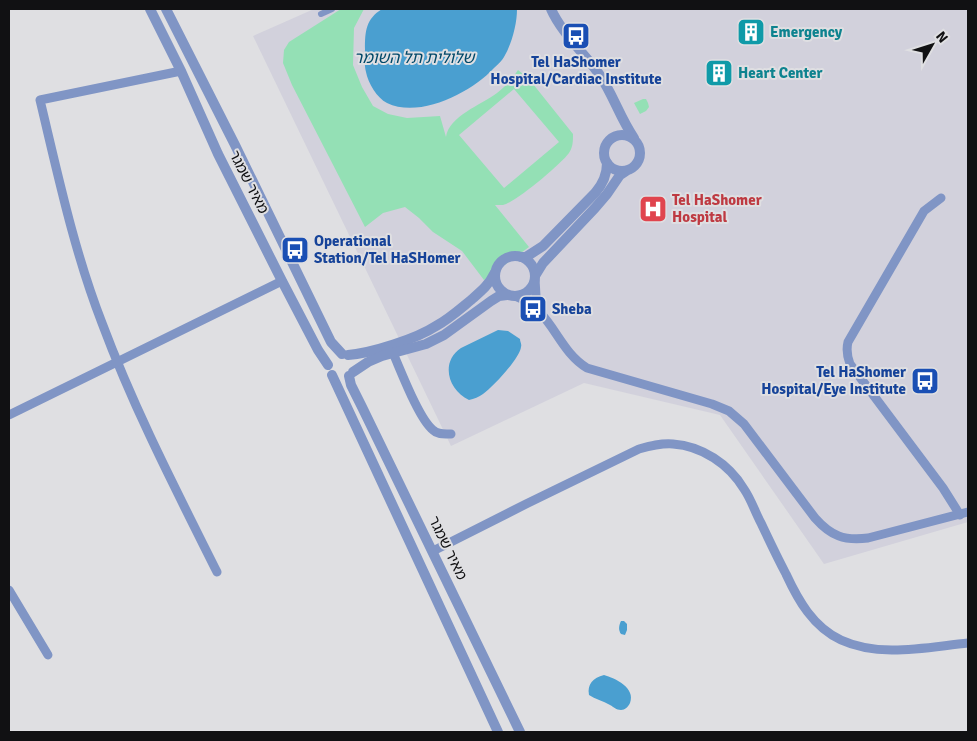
<svg xmlns="http://www.w3.org/2000/svg" width="977" height="741" font-family="Signika,'Noto Sans Hebrew',sans-serif">
  <style>
    .built { fill: #d2d1dc }
    .green { fill: #94e0b5; fill-rule: evenodd }
    .water { fill: #4a9fd0 }
    .lines { fill: none; stroke-linecap: round; stroke-linejoin: round }
    .pedestrian { stroke: #8095c5; stroke-width: 6 }
    .minor { stroke: #8095c5; stroke-width: 9 }
    .tertiary { stroke: #8095c5; stroke-width: 10 }
    .labels { text-anchor: middle; stroke-width: 4; stroke-linejoin: round; paint-order: stroke }
    .culture-label { font-size: 15px; font-weight: bold; fill: #0d838f; stroke: #dfdfe2; text-anchor: start }
    .transit-label { font-size: 15px; font-weight: bold; fill: #164399; stroke: #dfdfe2; text-anchor: start }
    .street-label { font-size: 15px; fill: #111113; stroke: #dfdfe2 }
    .health-label { font-size: 15px; font-weight: bold; fill: #be3a42; stroke: #dfdfe2; text-anchor: start }
    .water-label { font-size: 16px; font-style: italic; fill: #004869; stroke: #dfdfe2 }
  </style>
  <rect width="100%" height="100%" fill="#dfdfe2"/>
  <path class="built" d="M314 9H968V522L824 564 720 415 584 383 451 446 253 36Z"/>
  <g class="green">
    <path d="M341 9H364L354 28 353 65 362 87 373 106 388 114 407 118 440 116 446 137C449 116 481 105 497 93 506 86 512 79 518 70L529 79 573 134C573 141 573 147 569 153 561 164 515 203 503 205 500 205 498 205 495 205L529 247 484 280 462 251 433 232 419 218 405 207 383 213 365 227 292 85 283 63 284 50 289 42ZM514 89 559 142 504 188 459 135Z"/>
    <path d="M643 99H646L648 103 649 107 646 111 640 114 634 103Z"/>
  </g>
  <g class="water">
    <path d="M382 9H517C517 24 512 43 504 57 502 61 498 64 494 68 472 92 420 119 387 103 377 98 368 83 366 72 364 65 365 56 365 49 365 31 366 19 382 9Z"/>
    <path d="M498 330 508 331 520 339C520 342 522 344 521 347 520 358 493 387 483 394 479 397 474 399 469 400 448 390 440 362 461 348Z"/>
    <path d="M621 621H624L627 624V630L625 635 621 634C618 630 619 625 621 621Z"/>
    <path d="M604 675C615 678 636 688 630 703 628 707 625 710 621 710 616 710 614 707 610 705 603 701 595 699 589 695 587 684 593 678 604 675Z"/>
  </g>
  <g class="lines">
    <path class="pedestrian" d="M321 14 332 9"/>
    <g class="minor">
      <path d="M181 71 40 100C58 175 74 251 102 323 134 409 176 490 217 572"/>
      <path d="M941 198 924 211 848 342C846 350 847 356 850 364L943 488 960 515"/>
      <path d="M535 279 536 296 542 312"/>
      <path d="M515 296C553 310 556 349 587 368L712 404 729 411 744 424 815 518C831 536 844 541 868 538L968 512"/>
      <path d="M393 353C401 371 419 419 433 430 438 435 444 434 451 434"/>
      <path d="M9 415 282 281"/>
      <path d="M433 551 526 504 639 449C650 446 661 443 673 444 702 446 729 464 744 489 751 499 755 512 761 523 769 540 777 557 786 574 798 600 813 627 841 640 880 658 927 647 968 643"/>
      <path d="M9 590 48 655"/>
    </g>
    <g class="tertiary">
      <path d="M150 9 181 71 218 154 282 281 318 350 328 365"/>
      <path d="M166 9 235 145 331 342 342 354"/>
      <path d="M551 9C561 32 584 53 599 74 613 94 620 118 634 138"/>
      <circle cx="622" cy="153" r="18"/>
      <circle cx="515" cy="276" r="20"/>
      <path d="M521 257H526L543 246 595 193C603 184 607 175 607 163"/>
      <path d="M535 276 543 263 595 208 607 194 620 175 626 171"/>
      <path d="M348 355C372 353 416 339 436 326 449 319 460 309 471 300 480 292 489 285 494 274"/>
      <path d="M353 372 368 362 382 356 426 344 444 335 491 301 499 296 507 295"/>
      <path d="M332 375 498 732"/>
      <path d="M349 376 351 385 362 407 520 732"/>
    </g>
  </g>
  <defs>
    <symbol id="building-square" viewBox="-11 -11 22 22"><rect x="-9" y="-9" width="18" height="18" rx="4" fill="#0f9aa8" stroke="#dfdfe2"/><path d="M-4-6H4V6H1V3H-1V6H-4ZM-2.5-4.3h1.7v1.8h-1.7ZM.8-4.3h1.7v1.8H.8ZM-2.5-1h1.7V.8h-1.7ZM.8-1h1.7V.8H.8Z" fill="#fff"/></symbol>
    <symbol id="bus-square" viewBox="-11 -11 22 22"><rect x="-9" y="-9" width="18" height="18" rx="4" fill="#1a4fb4" stroke="#dfdfe2"/><path d="M-5-6H5V4H4V6H2V4H-2V6H-4V4H-5ZM-3.5-4V0h7V-4ZM-3.5 1.2v1.5H-2V1.2ZM2 1.2v1.5H3.5V1.2Z" fill="#fff"/></symbol>
    <symbol id="hospital-square" viewBox="-11 -11 22 22"><rect x="-9" y="-9" width="18" height="18" rx="4" fill="#e0444e" stroke="#dfdfe2"/><path d="M-5-5h3v3.5h4V-5h3V5h-3V1.5h-4V5h-3Z" fill="#fff"/></symbol>
  </defs>
  <g fill-rule="evenodd">
    <use href="#building-square" x="735" y="16" width="32" height="32"/>
    <use href="#bus-square" x="560" y="20" width="32" height="32"/>
    <use href="#building-square" x="703" y="57" width="32" height="32"/>
    <use href="#hospital-square" x="637" y="193" width="32" height="32"/>
    <use href="#bus-square" x="279" y="234" width="32" height="32"/>
    <use href="#bus-square" x="517" y="293" width="32" height="32"/>
    <use href="#bus-square" x="909" y="365" width="32" height="32"/>
  </g>
  <g class="labels">
    <g class="culture-label">
      <text x="770" y="37">Emergency</text>
      <text x="738" y="78">Heart Center</text>
    </g>
    <g class="transit-label">
      <text x="576" y="67" text-anchor="middle">Tel HaShomer<tspan x="576" dy="17">Hospital/Cardiac Institute</tspan></text>
      <text x="314" y="246">Operational<tspan x="314" dy="17">Station/Tel HaSHomer</tspan></text>
      <text x="552" y="314">Sheba</text>
      <text x="906" y="377" text-anchor="end">Tel HaShomer<tspan x="906" dy="17">Hospital/Eye Institute</tspan></text>
    </g>
    <g class="street-label">
      <text transform="translate(249 182) rotate(63)" y="5">מאיר שמגר</text>
      <text transform="translate(448 548) rotate(64)" y="5">מאיר שמגר</text>
    </g>
    <g class="health-label">
      <text x="672" y="205">Tel HaShomer<tspan x="672" dy="17">Hospital</tspan></text>
    </g>
    <g class="water-label">
      <text x="414" y="63">שלולית תל השומר</text>
    </g>
  </g>
  <rect width="977" height="741" fill="none" stroke="#111113" stroke-width="20"/>
  <g transform="translate(932 45) rotate(51)" stroke="#dfdfe2" stroke-width="4" paint-order="stroke">
  <path d="M0-4L9 19L0 12L-9 19Z" fill="#111113"/>
  <text y="-8" font-size="14" font-weight="bold" text-anchor="middle" fill="#111113">N</text>
  </g>
</svg>
